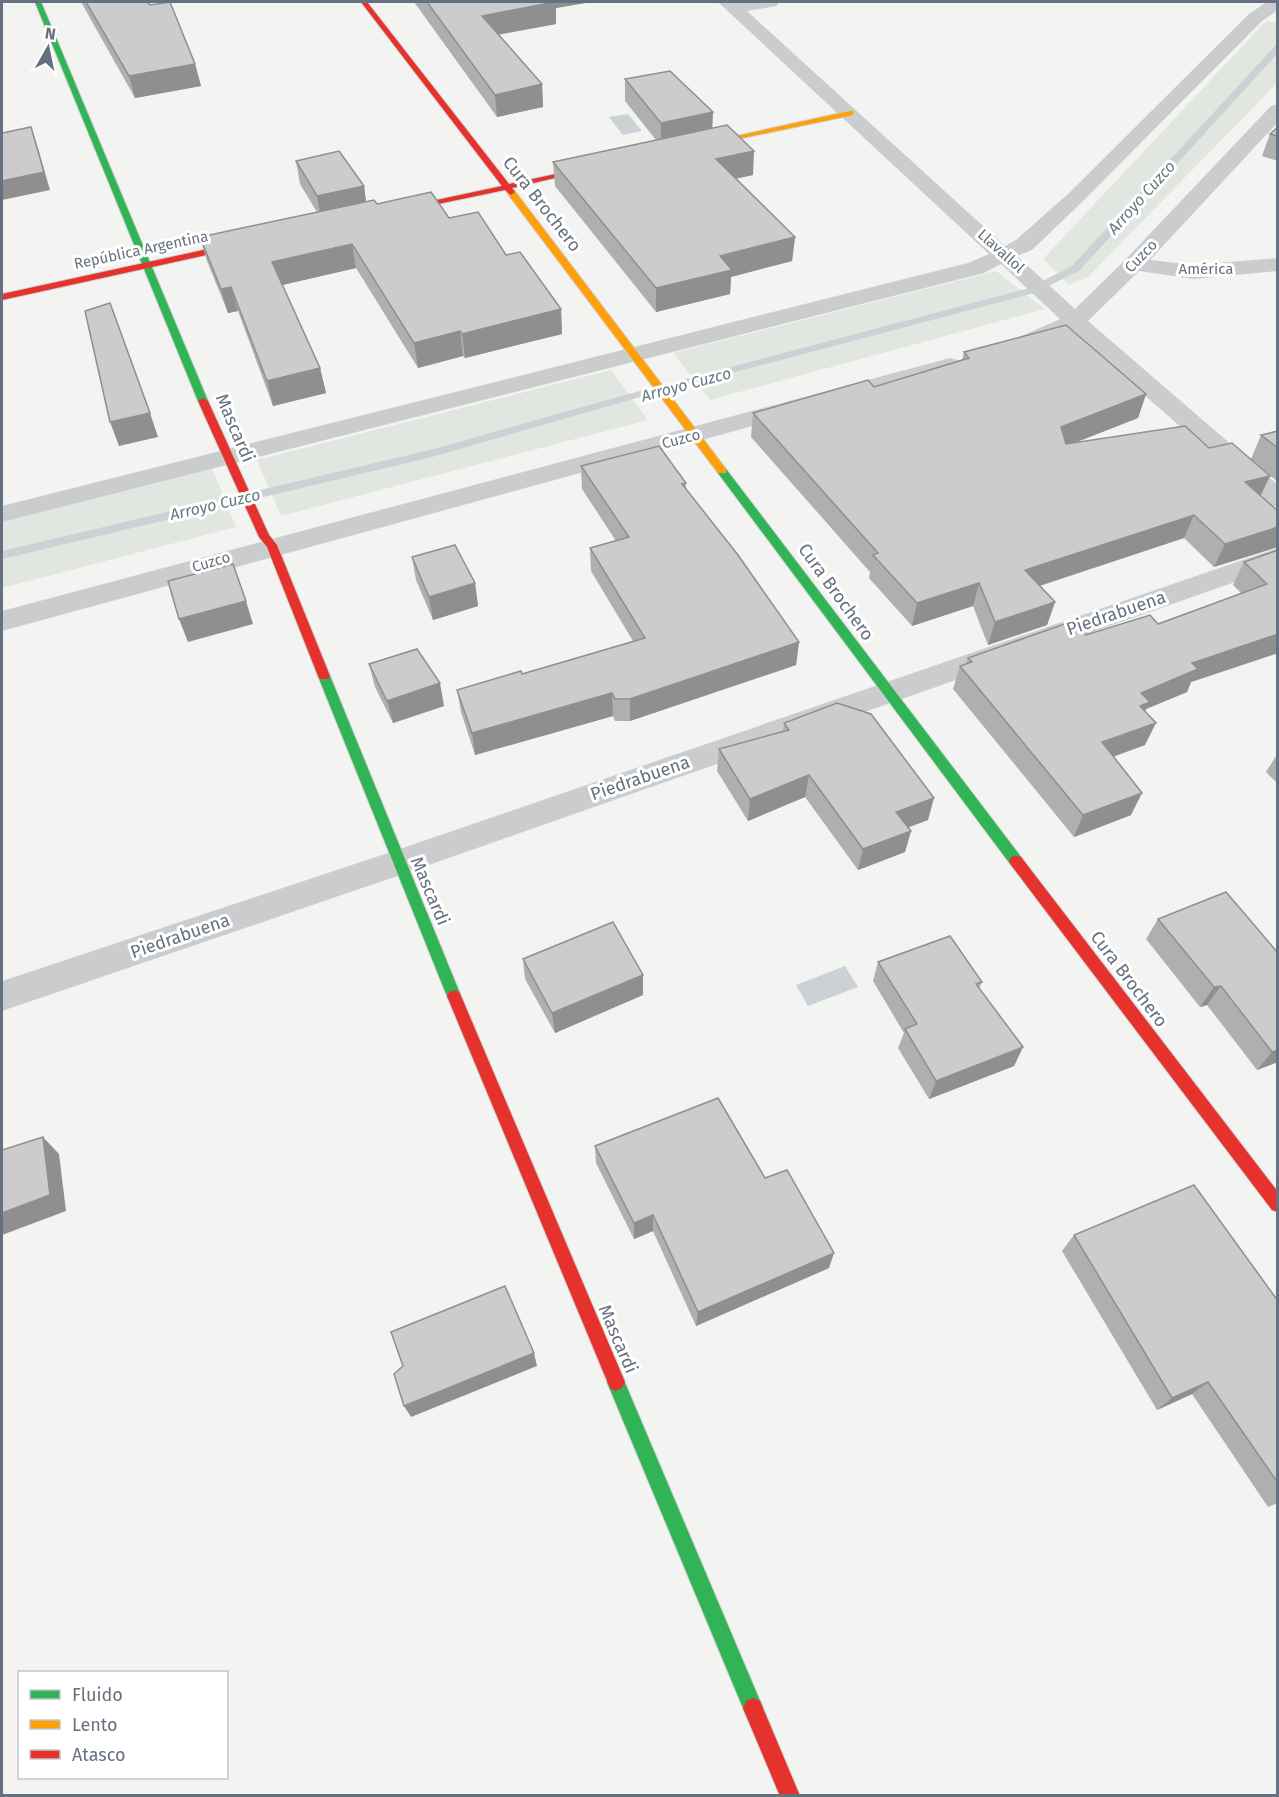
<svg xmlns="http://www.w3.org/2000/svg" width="1279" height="1797" font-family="'Fira Sans',sans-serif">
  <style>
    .green { fill: #e2e6e0 }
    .water { fill: #cbd1d4 }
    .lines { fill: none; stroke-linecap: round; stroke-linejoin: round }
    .stream { fill: #cbd1d4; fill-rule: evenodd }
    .fast-casing { stroke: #cfcfd0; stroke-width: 2 }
    .slow-casing { stroke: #cfcfd0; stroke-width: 2 }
    .jam-casing { stroke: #cfcfd0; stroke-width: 2 }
    .street { fill: #cbcccd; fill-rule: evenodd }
    .fast { fill: #30b455; fill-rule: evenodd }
    .slow { fill: #ff9f0a; fill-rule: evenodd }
    .jam { fill: #e5322d; fill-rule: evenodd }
    .wall { fill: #afafb0 }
    .shaded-wall { fill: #8f8f90 }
    .building { fill: #cccccd; stroke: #8f8f90; stroke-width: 1.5 }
    .labels { text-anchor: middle; stroke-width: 6; stroke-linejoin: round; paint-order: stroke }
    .far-street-label { font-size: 15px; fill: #66717f; stroke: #fff }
    .far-water-label { font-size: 16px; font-style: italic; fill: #677983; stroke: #fff }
    .street-label { font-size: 18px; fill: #66717f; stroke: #fff }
  </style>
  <rect width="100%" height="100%" fill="#f3f3f2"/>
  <g class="green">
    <path d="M1266 21 1277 22V83L1088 277 1069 285 1043 259Z"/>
    <path d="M996 271 1045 309 710 400 673 353Z"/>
    <path d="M611 370 648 420 281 516 257 460Z"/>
    <path d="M212 468 236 527 2 588V522Z"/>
  </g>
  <g class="water">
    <path d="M628 114 642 131 623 135 609 117Z"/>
    <path d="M845 966 858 987 808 1006 796 985Z"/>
  </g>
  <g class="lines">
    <path class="stream" d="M1275 46H1278V53L1079 271 1034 293 633 399 432 457 2 559V551L430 450 625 395 1026 289 1071 267Z"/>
    <defs>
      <g id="fast">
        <path d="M35 2H41L208 401 206 403 198 401Z"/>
        <path d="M722 468 726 469 1021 857 1023 861 1021 865H1011L718 473V469Z"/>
        <path d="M324 672 330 676 461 996 459 1000 454 1002 449 1000 447 996 318 676Z"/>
        <path d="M616 1373 622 1376 763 1708 760 1715 753 1718 746 1715 607 1382 610 1376Z"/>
      </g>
      <g id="slow">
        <path d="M850 111H853V115L695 148 691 146Z"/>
        <path d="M511 189 514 190 726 469V473H718L508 194 507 192Z"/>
      </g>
      <g id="jam">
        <path d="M361 2H367L509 184 598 165 602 167 512 188 515 192 511 195 505 190 390 214V210L502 186Z"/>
        <path d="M249 240 253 243 252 245 2 300V294Z"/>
        <path d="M203 398 208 401 269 535 277 545 330 676 328 679H320L318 676 267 547 259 537 198 401Z"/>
        <path d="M1016 856 1021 857 1278 1192V1212L1272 1210 1011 865 1009 861 1011 857Z"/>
        <path d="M454 990 459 992 461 996 625 1382 622 1388 616 1391 610 1388 447 996 449 992Z"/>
        <path d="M753 1698 760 1701 800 1796H780L743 1708 746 1701Z"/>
      </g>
    </defs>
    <use href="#fast" class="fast-casing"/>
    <use href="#slow" class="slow-casing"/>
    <use href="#jam" class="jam-casing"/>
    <g class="street">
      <path d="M718 2H779L777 6 747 11 1005 246 1016 240 1068 194 1250 13 1267 2H1278V10L1262 21 1082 202 1032 250 1017 256 1075 309 1126 259 1271 106 1278 104V122L1150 260 1194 265 1278 258V271L1194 279 1139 271 1088 321 1278 485V507L1269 505 1072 331 1033 348H1017L1013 343 1017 338 1060 319 1001 264 984 273 2 522V506L968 263 989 254Z"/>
      <path d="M950 358 958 360 962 365 958 370 2 631V611Z"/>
      <path d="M1278 548V567L409 872 2 1011V981L388 853Z"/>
    </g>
    <use href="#fast" class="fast"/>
    <use href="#slow" class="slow"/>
    <use href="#jam" class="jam"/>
  </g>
  <g class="wall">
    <path d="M81 2H147L195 64 201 86 135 98Z"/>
    <path d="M414 2H591L556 8V24L498 35 542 84 543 107 497 117Z"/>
    <path d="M625 79 712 128 753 175 735 179 795 237 792 261 731 277 730 294 656 312 555 186 553 162 656 140 625 101Z"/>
    <path d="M1278 127V161L1262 156 1270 134Z"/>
    <path d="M296 161 364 186 366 202 449 218 506 255 561 309 562 334 465 358 463 356 418 368 356 268 282 285 320 368 326 393 273 406 238 311 228 313 207 261 200 237 317 212 300 184Z"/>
    <path d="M964 352 1146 394 1138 418 1073 443 1209 448 1270 476 1214 567 1184 538 1040 586 1055 602 1047 625 988 645 973 606 912 626 869 578 870 572 751 437 753 413 874 387 962 360Z"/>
    <path d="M1278 431V482L1251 459 1261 435Z"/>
    <path d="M581 466 686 483V489L799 642 796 665 630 721H615L613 716 475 755 461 712 457 690 522 674 633 641 591 571 590 548 616 541 582 489Z"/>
    <path d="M1278 550V653L1191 682 1187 692 1146 709 1145 711V745L1113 757 1131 815 1074 837 953 689 960 666 966 664 968 658 1086 635 1158 624 1241 593 1233 585 1244 562Z"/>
    <path d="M412 557 475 583 478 606 433 620 416 580Z"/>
    <path d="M369 664 444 706 393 723 375 687Z"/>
    <path d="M784 723 928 820 908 827 911 831 905 852 858 870 805 797 748 821 717 771 719 749 783 731Z"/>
    <path d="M1278 753V784L1266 772Z"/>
    <path d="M1158 919 1278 953V1062L1257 1070 1207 1005 1200 1007 1146 939Z"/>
    <path d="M523 959 643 995 555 1033 525 979Z"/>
    <path d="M878 962 982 982 979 988 1023 1047 1014 1066 929 1099 898 1048 904 1033 873 981Z"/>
    <path d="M595 1146 765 1178 829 1268 696 1326 653 1231 634 1239 596 1163Z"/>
    <path d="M1074 1235 1278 1301V1503L1268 1507 1192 1394 1157 1410 1062 1251Z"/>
  </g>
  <g class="shaded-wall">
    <path d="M542 2H591L556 8V24L484 37 482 16Z"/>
    <path d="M195 64 201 86 135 98 129 76Z"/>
    <path d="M542 84 543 107 497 117 495 95Z"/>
    <path d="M713 112 712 135 661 146V123Z"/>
    <path d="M31 127 37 145 50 190 2 200V181Z"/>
    <path d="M754 151 753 175 714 183 716 159Z"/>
    <path d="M364 186 367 209 321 219 317 196Z"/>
    <path d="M795 237 792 261 731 277 730 294 656 312V288L720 256Z"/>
    <path d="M352 244 356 268 278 286 272 262Z"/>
    <path d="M231 287 238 311 228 313 221 289Z"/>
    <path d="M561 309 562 334 465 358 462 334Z"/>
    <path d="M460 331 463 356 418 368 414 343Z"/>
    <path d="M320 368 326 393 273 406 267 381Z"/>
    <path d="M1146 394 1138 418 1054 451 1061 427Z"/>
    <path d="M150 413 158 437 119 446 110 422Z"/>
    <path d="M1270 476 1259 499 1245 482Z"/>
    <path d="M1194 515 1184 538 1017 593 1025 570Z"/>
    <path d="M1278 527V547L1214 567 1225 544Z"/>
    <path d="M475 583 478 606 433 620 429 597Z"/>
    <path d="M979 583 973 606 912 626 917 603Z"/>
    <path d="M246 601 253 624 188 642 179 619Z"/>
    <path d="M1055 602 1047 625 988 645 995 622Z"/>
    <path d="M1278 634V653L1191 682 1187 692 1146 709 1139 724 1141 693 1192 663Z"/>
    <path d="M799 642 796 665 630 721V699Z"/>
    <path d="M440 683 444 706 393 723 387 701Z"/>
    <path d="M612 693 613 716 475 755 472 733Z"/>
    <path d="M1156 723 1145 745 1092 764 1102 742Z"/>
    <path d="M809 775 805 797 748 821 750 799Z"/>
    <path d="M1142 793 1131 815 1074 837 1083 815Z"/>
    <path d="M934 798 928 820 891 834 896 812Z"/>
    <path d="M911 831 905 852 858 870 863 849Z"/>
    <path d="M643 975V995L555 1033 552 1013Z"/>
    <path d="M1221 986 1207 1005 1200 1007 1214 987Z"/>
    <path d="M1023 1047 1014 1066 929 1099 936 1081Z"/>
    <path d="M1278 1050V1062L1257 1070 1272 1052Z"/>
    <path d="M43 1137 59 1154 66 1211 2 1235V1213Z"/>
    <path d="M653 1215V1231L634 1239V1223Z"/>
    <path d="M834 1253 829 1268 696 1326 698 1312Z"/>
    <path d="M534 1353 537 1366 411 1417 404 1406Z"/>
    <path d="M1208 1382 1192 1394 1157 1410 1172 1398Z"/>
  </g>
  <g class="building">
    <path d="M86 2H147L150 5 170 2 195 64 129 76Z"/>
    <path d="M427 2H555L482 16 542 84 495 95Z"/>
    <path d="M670 71 713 112 661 123 625 79Z"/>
    <path d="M727 125 754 151 716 159 795 237 720 256 732 270 656 288 553 162Z"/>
    <path d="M31 127 44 172 2 181V133Z"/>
    <path d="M1278 127V136L1270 134Z"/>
    <path d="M339 151 364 186 317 196 296 161Z"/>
    <path d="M431 192 449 218 478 212 506 255 520 252 561 309 462 334 460 331 414 343 352 244 272 262 320 368 267 381 231 287 221 289 200 237 374 200 377 204Z"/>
    <path d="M110 303 150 413 110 422 85 311Z"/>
    <path d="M1066 325 1146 394 1061 427 1066 444 1185 426 1209 448 1232 443 1270 476 1245 482 1278 511V527L1225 544 1194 515 1025 570 1055 602 995 622 979 583 917 603 873 555 878 553 753 413 868 380 874 387 969 358 964 352Z"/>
    <path d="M1278 431V448L1261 435Z"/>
    <path d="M659 446 686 483 682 484 738 555 799 642 630 699H615L612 693 472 733 457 690 521 671 522 674 645 638 590 548 629 537 581 466Z"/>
    <path d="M455 545 475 583 429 597 412 557Z"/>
    <path d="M1278 550V634L1192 663 1198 669 1141 693 1150 702 1140 706 1156 723 1102 742 1142 793 1083 815 960 666 972 662 968 658 1073 621 1086 635 1150 615 1158 624 1267 584 1244 562Z"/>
    <path d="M233 564 246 601 179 619 168 581Z"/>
    <path d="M417 649 440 683 387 701 369 664Z"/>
    <path d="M837 703 871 714 934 798 896 812 911 831 863 849 809 775 750 799 719 749 789 730 784 723Z"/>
    <path d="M1226 892 1278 953V1050L1272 1052 1221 986 1214 987 1158 919Z"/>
    <path d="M613 922 643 975 552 1013 523 959Z"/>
    <path d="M950 936 982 982 976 984 1023 1047 936 1081 905 1029 917 1024 878 962Z"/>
    <path d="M718 1098 765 1178 787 1170 834 1253 698 1312 653 1215 634 1223 595 1146Z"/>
    <path d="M43 1137 50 1195 2 1213V1150Z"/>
    <path d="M1194 1185 1278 1301V1483L1208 1382 1172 1398 1074 1235Z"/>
    <path d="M505 1286 534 1353 404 1406 394 1374 403 1366 391 1332Z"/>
  </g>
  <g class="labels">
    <g class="far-street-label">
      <text transform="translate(141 250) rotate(-12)" y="5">República Argentina</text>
      <text transform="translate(1001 251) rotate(42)" y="5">Llavallol</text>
      <text transform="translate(1141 256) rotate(-46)" y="5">Cuzco</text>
      <text x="1206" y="274">América</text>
      <text transform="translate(681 439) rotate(-15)" y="5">Cuzco</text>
      <text transform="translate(211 562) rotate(-16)" y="5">Cuzco</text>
    </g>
    <g class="far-water-label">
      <text transform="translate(1141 197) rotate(-48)" y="6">Arroyo Cuzco</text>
      <text transform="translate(686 384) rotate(-15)" y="6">Arroyo Cuzco</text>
      <text transform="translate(215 504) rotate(-13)" y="6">Arroyo Cuzco</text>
    </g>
    <g class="street-label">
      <text transform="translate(542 204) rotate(52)" y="6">Cura Brochero</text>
      <text transform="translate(235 428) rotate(67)" y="6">Mascardi</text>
      <text transform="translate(836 592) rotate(54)" y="6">Cura Brochero</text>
      <text transform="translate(1116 613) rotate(-19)" y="6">Piedrabuena</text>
      <text transform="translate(640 778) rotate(-19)" y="6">Piedrabuena</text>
      <text transform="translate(430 891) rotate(67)" y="6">Mascardi</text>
      <text transform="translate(180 936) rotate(-19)" y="6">Piedrabuena</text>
      <text transform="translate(1129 979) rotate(53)" y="6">Cura Brochero</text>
      <text transform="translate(618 1339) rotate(67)" y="6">Mascardi</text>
    </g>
  </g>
  <rect width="1279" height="1797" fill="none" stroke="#66717f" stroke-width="6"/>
  <rect x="18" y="1671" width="210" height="108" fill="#ffffff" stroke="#c2c6cc" stroke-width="1.5"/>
  <rect x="30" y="1690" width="30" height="9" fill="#30b455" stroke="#c2c6cc" stroke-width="1.5"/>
  <text x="72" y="1701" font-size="18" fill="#66717f">Fluido</text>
  <rect x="30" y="1720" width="30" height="9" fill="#ff9f0a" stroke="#c2c6cc" stroke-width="1.5"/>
  <text x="72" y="1731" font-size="18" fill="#66717f">Lento</text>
  <rect x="30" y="1750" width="30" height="9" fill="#e5322d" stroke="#c2c6cc" stroke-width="1.5"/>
  <text x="72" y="1761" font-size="18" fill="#66717f">Atasco</text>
  <g transform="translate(48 48) rotate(9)" stroke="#ffffff" stroke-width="4.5" paint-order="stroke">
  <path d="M0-4.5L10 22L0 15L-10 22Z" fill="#66717f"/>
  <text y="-9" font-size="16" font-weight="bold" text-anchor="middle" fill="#66717f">N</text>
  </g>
</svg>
